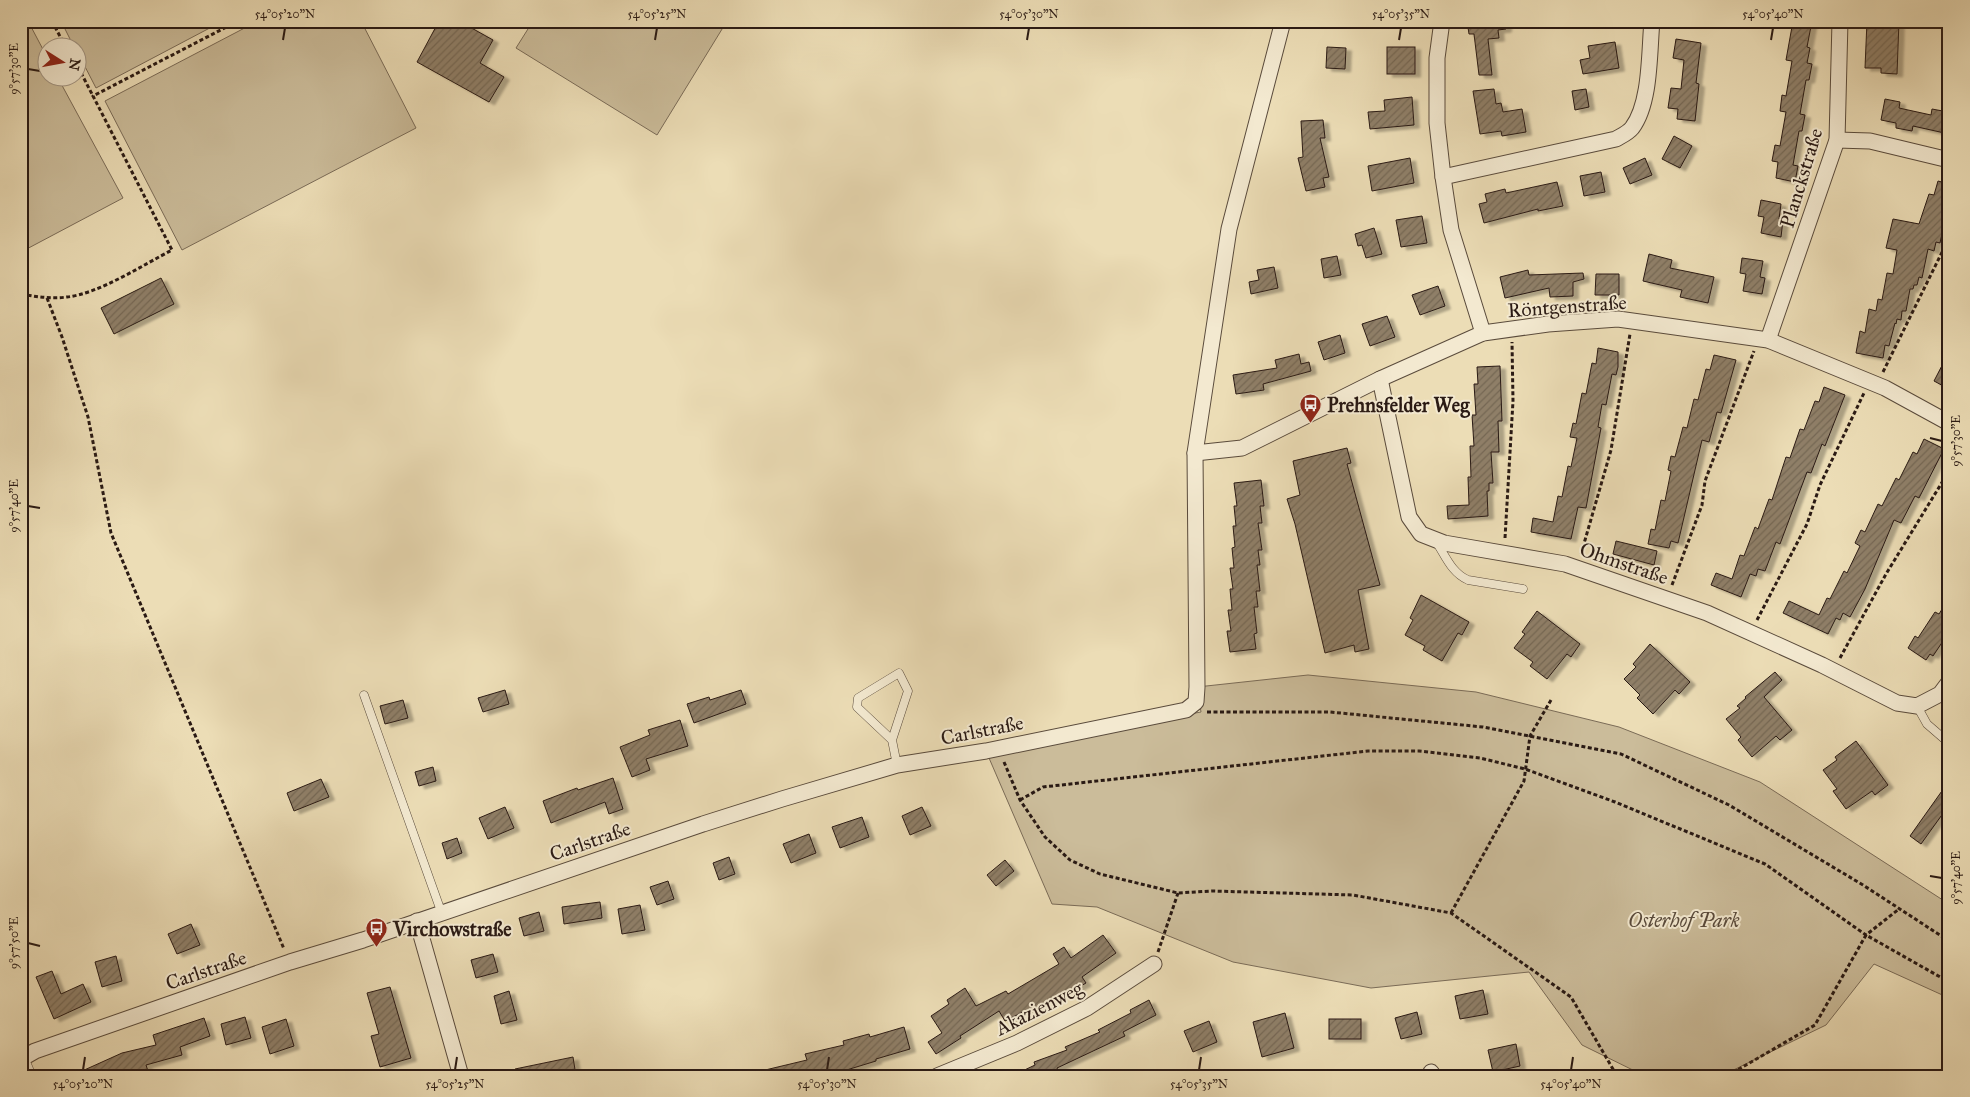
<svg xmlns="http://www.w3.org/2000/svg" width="1970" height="1097" font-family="'IM FELL Great Primer',serif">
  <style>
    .park { fill: #cbbc9a; stroke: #7a6b57 }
    .building { fill: url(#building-hatch); stroke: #2a1a14; filter: url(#shadow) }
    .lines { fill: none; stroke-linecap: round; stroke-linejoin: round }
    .service-casing { stroke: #5a4b3c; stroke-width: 9 }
    .minor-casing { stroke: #5a4b3c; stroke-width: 17 }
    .path { stroke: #2a1a14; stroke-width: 3; stroke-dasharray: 4 2.5; stroke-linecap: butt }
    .service { stroke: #f3e9d0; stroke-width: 8 }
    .minor { stroke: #f3e9d0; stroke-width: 15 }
    .ticks { fill: none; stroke: #2a1a14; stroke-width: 2 }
    .labels { text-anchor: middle; stroke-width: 4; stroke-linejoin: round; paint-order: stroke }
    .street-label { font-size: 20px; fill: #2a1a14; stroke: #f3e9d0 }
    .poi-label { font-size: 20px; font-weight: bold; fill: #2a1a14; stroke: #f3e9d0; text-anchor: start }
    .park-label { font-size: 20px; font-style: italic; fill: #5a4b3c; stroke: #f3e9d0 }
    .neatline { fill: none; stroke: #2a1a14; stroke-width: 2 }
    .ticks-label { font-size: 12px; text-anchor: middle; fill: #2a1a14 }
  </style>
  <defs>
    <pattern id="building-hatch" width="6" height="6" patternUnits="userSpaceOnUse" patternTransform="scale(1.25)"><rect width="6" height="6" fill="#8f7f68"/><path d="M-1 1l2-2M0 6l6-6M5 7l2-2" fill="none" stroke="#756754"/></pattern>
    <filter id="shadow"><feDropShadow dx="5.5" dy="3" stdDeviation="1" flood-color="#0004"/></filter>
  </defs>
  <rect width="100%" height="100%" fill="#ecddb6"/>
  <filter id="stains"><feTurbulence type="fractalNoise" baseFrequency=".004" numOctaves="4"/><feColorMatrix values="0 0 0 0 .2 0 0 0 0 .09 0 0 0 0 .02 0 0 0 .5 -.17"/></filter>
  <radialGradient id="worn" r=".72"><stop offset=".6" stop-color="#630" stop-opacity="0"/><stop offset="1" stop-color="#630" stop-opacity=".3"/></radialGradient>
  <g class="park">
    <path d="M21 21H28L47 57 48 78H58L123 198 21 252Z"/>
    <path d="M61 21H223L96 88 78 53V48L74 47Z"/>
    <path d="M258 21H361L416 128 182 250 105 101Z"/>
    <path d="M533 21H727L657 135 516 48Z"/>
    <path d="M1308 675 1476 692 1619 727 1760 782 1949 904V998L1874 964 1826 1025 1721 1076H1645L1582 1045 1529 972 1371 988 1233 962 1097 907 1052 904 986 751 1201 712 1197 687Z"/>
  </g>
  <g class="building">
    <path d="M439 21H459L493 40 480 63 504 77 489 102 417 62Z"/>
    <path d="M1467 21H1506V29L1498 30 1499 38 1488 39 1492 75H1479L1474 34H1469Z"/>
    <path d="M1793 21H1812L1807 47 1810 48 1807 63 1812 64 1809 80H1806L1800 114 1805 115 1802 131H1799L1793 165 1798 166 1795 182 1776 178 1778 162 1772 161 1775 145 1780 146 1786 112 1780 111 1782 95 1786 96 1792 61 1786 60Z"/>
    <path d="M1867 21H1899L1897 74 1881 73V68H1865Z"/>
    <path d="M1676 39 1701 43 1696 83 1699 84 1695 121 1677 119 1678 109 1668 108 1671 88 1681 89 1684 60 1673 58Z"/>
    <path d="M1615 42 1619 68 1583 74 1580 60 1590 58 1588 46Z"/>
    <path d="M1327 47 1346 48 1345 69 1326 68Z"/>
    <rect x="1387" y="47" width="28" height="27"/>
    <path d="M1494 89 1496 104 1501 103 1503 112 1522 109 1526 132 1502 136 1501 131 1480 134 1473 91Z"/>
    <path d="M1586 89 1589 107 1575 110 1572 91Z"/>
    <path d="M1412 97 1414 125 1370 129 1368 112 1385 111 1384 100Z"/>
    <path d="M1885 99 1900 102 1899 108 1931 115 1932 109 1948 112 1947 118H1949V134L1913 126 1912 131 1896 128V123L1881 120Z"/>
    <path d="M1323 120 1325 138H1320L1329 177 1323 178 1325 187 1306 191 1298 158 1303 157 1301 121Z"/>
    <path d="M1674 136 1692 146 1680 168 1662 159Z"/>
    <path d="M1410 158 1414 183 1372 191 1368 166Z"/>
    <path d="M1645 158 1652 175 1630 184 1623 168Z"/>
    <path d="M1601 172 1605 192 1584 196 1580 176Z"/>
    <path d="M1938 181 1949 184V215H1946L1940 243 1936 242 1934 251 1928 249 1922 278 1919 277 1917 285H1914L1913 289H1910L1906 311H1902L1901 320 1897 319 1896 324 1895 323 1889 346 1885 345 1883 358 1856 353 1860 331 1865 333 1869 309 1876 311 1878 299 1882 300 1887 273 1893 274 1897 250 1886 248 1893 219 1919 224 1929 194 1934 195Z"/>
    <path d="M1557 182 1563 206 1538 211V209L1484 223 1479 204 1487 202 1485 194 1505 189 1506 193Z"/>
    <path d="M1761 200 1781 204 1779 219 1783 220 1781 237 1761 233 1764 217 1758 216Z"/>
    <path d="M1422 216 1427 243 1401 247 1396 220Z"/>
    <path d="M1374 228 1382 254 1366 258 1362 245 1358 246 1355 234Z"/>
    <path d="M1649 254 1672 260 1670 268 1714 277 1708 303 1680 297 1682 290 1643 281Z"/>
    <path d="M1337 256 1341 275 1324 278 1321 259Z"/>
    <path d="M1742 258 1763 261 1760 277 1765 278 1762 294 1743 291 1746 274 1740 273Z"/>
    <path d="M1274 267 1278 288 1251 294 1249 282 1259 280 1257 270Z"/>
    <path d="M1528 270 1529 275 1583 273 1584 279 1573 282V296L1550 297 1549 288 1505 298 1500 277Z"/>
    <path d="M1596 274H1619V295H1595Z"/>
    <path d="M161 278 174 304 114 334 101 308Z"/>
    <path d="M1438 286 1445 306 1420 315 1412 295Z"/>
    <path d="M1387 316 1395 337 1370 346 1362 324Z"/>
    <path d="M1340 335 1345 353 1324 360 1318 342Z"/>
    <path d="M1598 348 1618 352V367L1616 375 1612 374 1606 405 1602 404 1598 427 1601 428 1586 508 1578 507 1571 539 1531 532 1533 518 1553 522 1558 496 1562 497 1568 466 1571 467 1577 438 1570 437 1573 423 1576 424 1582 393 1586 394 1592 363 1596 364Z"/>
    <path d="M1949 352V389L1934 381Z"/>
    <path d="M1299 354 1301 364 1309 362 1311 371 1263 384 1264 390 1236 394 1233 375 1277 368 1275 360Z"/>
    <path d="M1714 355 1736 360 1721 413 1717 412 1709 442 1702 440 1678 543 1671 541 1669 548 1648 544 1651 529 1655 530 1661 500 1665 501 1671 471 1668 470 1671 456 1675 457 1683 427 1687 428 1694 399 1698 400 1706 369 1710 370Z"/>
    <path d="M1500 366 1502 421H1498L1499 452H1491L1493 483H1489V491H1487L1488 516 1448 519 1447 506 1469 505 1468 477H1471L1470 446H1474L1472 415H1476L1474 384H1478L1477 367Z"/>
    <path d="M1824 387 1845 395 1825 446 1822 444 1811 473 1807 472 1780 544 1776 542 1765 571 1758 569 1756 576 1750 574 1741 597 1711 585 1716 573 1732 579 1740 555 1744 556 1755 527 1758 529 1769 499 1772 500 1786 457 1790 458 1800 429 1804 430 1815 401 1819 402Z"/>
    <path d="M1924 439 1944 449 1919 498 1915 496 1901 523 1894 520 1865 589 1850 617 1843 613 1840 620 1836 618 1828 634 1783 613 1789 601 1819 615 1827 598 1830 599 1844 571 1847 573 1860 546 1855 543 1861 530 1865 532 1878 504 1882 506 1896 478 1899 480 1913 452 1917 454Z"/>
    <path d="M1347 448 1351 463 1347 464 1380 585 1358 590 1369 649 1355 652 1354 645 1325 653 1295 524 1287 499 1300 495 1293 461Z"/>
    <path d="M1261 480 1264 506H1260L1262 523H1258L1262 550H1258L1260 565H1257L1260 591H1256L1258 607H1254L1257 633 1254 634 1256 649 1230 652 1227 631H1231L1228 610H1232L1230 589H1233L1230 568H1234L1232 548 1235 547 1233 526H1236L1234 506H1237L1234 483Z"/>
    <path d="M1616 541 1657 551 1654 565 1613 554Z"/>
    <path d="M1421 595 1469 622 1462 635 1458 633 1442 661 1423 650 1425 646 1405 635 1413 620 1410 618Z"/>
    <path d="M1949 598V632L1933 656 1930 654 1926 660 1908 648 1915 636 1918 638 1935 612 1939 614Z"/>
    <path d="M1537 611 1580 644 1571 657 1567 654 1547 679 1530 666 1533 662 1514 648 1525 634 1522 632Z"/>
    <path d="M1650 644 1690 682 1679 694 1675 690 1653 714 1637 698 1640 695 1624 679 1636 667 1633 664Z"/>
    <path d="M1775 672 1782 680 1764 697 1792 730 1780 740 1776 736 1752 757 1738 740 1741 737 1726 719 1740 708 1737 706 1746 698 1745 697Z"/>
    <path d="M505 690 509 704 483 712 478 698Z"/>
    <path d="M741 690 746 704 694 723 687 704 709 697 710 700Z"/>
    <path d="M403 700 408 718 385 724 380 706Z"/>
    <path d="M680 720 688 746 646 759 650 770 632 777 620 747 650 735 648 730Z"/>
    <path d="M1856 741 1888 785 1875 795 1872 791 1846 809 1833 791 1837 789 1823 770 1837 760 1835 757Z"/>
    <path d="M433 767 436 781 419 786 415 772Z"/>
    <path d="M613 778 623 809 609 814 605 802 551 823 543 801 577 788 578 790Z"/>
    <path d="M321 779 329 797 294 811 287 793Z"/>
    <path d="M1949 781V805L1921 844 1910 836Z"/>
    <path d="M505 807 514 828 488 839 479 818Z"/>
    <path d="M922 807 931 826 910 835 902 816Z"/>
    <path d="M862 817 869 837 840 848 832 827Z"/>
    <path d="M809 834 816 853 791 863 783 844Z"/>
    <path d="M457 838 462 853 447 859 442 843Z"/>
    <path d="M729 857 735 874 719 880 713 863Z"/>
    <path d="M1005 860 1014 871 996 886 987 875Z"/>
    <path d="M668 881 674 899 657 905 650 887Z"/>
    <path d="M600 902 602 918 564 924 562 907Z"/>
    <path d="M640 905 645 930 622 934 618 909Z"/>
    <path d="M539 912 544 931 524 936 519 918Z"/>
    <path d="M191 924 200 945 177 954 168 934Z"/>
    <path d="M1103 935 1116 953 1082 977 1086 983 1067 994 1066 992 1037 1008 1035 1006 1005 1021 999 1011 960 1036 961 1038 936 1054 928 1042 942 1033 931 1016 949 1004 947 1000 965 988 976 1006 1006 991 1008 994 1059 964 1053 954 1064 947 1071 958Z"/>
    <path d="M493 954 498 972 476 978 471 960Z"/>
    <path d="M116 956 122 981 102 987 95 962Z"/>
    <path d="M52 971 61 994 83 984 91 1002 54 1019 36 977Z"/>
    <path d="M390 987 411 1058 380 1067 371 1036 379 1034 367 993Z"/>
    <path d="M1483 990 1488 1014 1460 1019 1455 996Z"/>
    <path d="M509 991 517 1020 501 1024 494 996Z"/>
    <path d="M1149 1000 1156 1015 1123 1032 1125 1036 1057 1068 1058 1071 1046 1076H1012L1035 1065 1034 1062 1067 1050 1065 1047 1100 1032 1098 1030 1131 1013 1130 1010Z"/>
    <path d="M1417 1012 1422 1034 1401 1039 1395 1018Z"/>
    <path d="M1285 1013 1294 1048 1262 1057 1253 1022Z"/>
    <path d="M245 1017 251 1038 226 1045 221 1024Z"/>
    <path d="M204 1018 210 1036 180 1047 182 1055 146 1065 149 1074 142 1076H71L122 1053 156 1045 153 1035Z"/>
    <path d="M286 1019 294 1046 270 1054 262 1027Z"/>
    <rect x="1329" y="1019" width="32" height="20"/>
    <path d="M1209 1021 1217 1042 1193 1052 1184 1031Z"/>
    <path d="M904 1027 910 1049 876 1059V1061L827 1076H761V1071L807 1060 805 1054 844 1045 843 1041 869 1034 870 1037Z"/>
    <path d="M1516 1044 1520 1066 1493 1072 1488 1050Z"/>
    <path d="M573 1057 576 1076H515V1069Z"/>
  </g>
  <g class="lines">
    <defs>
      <g id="service">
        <path d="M1437 543C1446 557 1452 573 1468 580L1523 589"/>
        <path d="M364 695 442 914"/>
        <path d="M1917 706 1927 724 1949 743"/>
        <path d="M892 740 857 707 858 698 899 673 908 691 892 740 897 765"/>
        <path d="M21 1050 32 1076"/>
      </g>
      <g id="minor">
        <path d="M1442 21 1437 58V123L1443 177 1451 230 1483 333"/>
        <path d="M1837 140 1870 141 1949 160"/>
        <path d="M1443 177 1616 139C1621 136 1628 133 1632 128 1651 103 1649 52 1652 21"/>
        <path d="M1768 340 1837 140 1840 21"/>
        <path d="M1380 379 1409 517 1421 534 1444 543 1565 564 1707 613 1822 665 1897 703 1917 706 1940 694 1949 682"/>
        <path d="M1195 453 1242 448 1380 379 1483 333 1548 324 1618 319 1768 340 1885 388 1949 423"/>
        <path d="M417 921 461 1076"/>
        <path d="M21 1059 35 1051 290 962 363 940 703 824 782 799 897 765 986 751 1186 710 1196 702 1197 687 1195 453 1229 229 1283 21"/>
        <path d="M1431 1072 1434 1076"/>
        <path d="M937 1076 1017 1043 1087 1008 1154 964"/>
      </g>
    </defs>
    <use href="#service" class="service-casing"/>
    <use href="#minor" class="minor-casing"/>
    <g class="path">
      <path d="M52 21 66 48"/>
      <path d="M78 67 93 96"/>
      <path d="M21 294C37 297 52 299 67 297 98 294 143 265 172 250L93 96 238 21"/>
      <path d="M47 298 62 337 88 417 111 533 284 949"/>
      <path d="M1883 372 1949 238"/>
      <path d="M1505 538 1513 401 1512 342"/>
      <path d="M1581 554 1611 450 1630 334"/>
      <path d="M1672 585 1702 505 1705 481 1754 351"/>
      <path d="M1757 620 1807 524 1820 485 1864 393"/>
      <path d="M1840 658 1886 574 1949 471"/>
      <path d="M1207 712H1330L1483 727 1621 754 1729 805 1863 885 1949 941"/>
      <path d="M1004 762 1020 800 1045 837 1070 860 1100 874 1178 893 1212 891 1353 895 1451 913 1571 997 1617 1076"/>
      <path d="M1020 800 1043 787 1368 751H1419L1480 758 1525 769 1615 802 1765 864 1866 935 1899 909"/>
      <path d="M1451 913 1524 781 1530 736 1551 700"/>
      <path d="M1158 952 1178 893"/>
      <path d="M1727 1076 1815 1025 1866 935 1949 982"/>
    </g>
    <use href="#service" class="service"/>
    <use href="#minor" class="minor"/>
  </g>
  <path class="ticks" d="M283 40 285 28M655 40 657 28M1027 40 1029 28M1399 40 1401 28M1771 40 1773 28M28 69 40 71M1930 438 1942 441M28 506 40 508M1930 876 1942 878M28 943 40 946M83 1070 85 1057M455 1070 457 1057M827 1070 829 1057M1199 1070 1201 1057M1571 1070 1573 1057"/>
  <defs>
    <symbol id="bus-pin" viewBox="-11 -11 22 30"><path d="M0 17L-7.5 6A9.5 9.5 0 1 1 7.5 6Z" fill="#8f2418" stroke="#f3e9d0"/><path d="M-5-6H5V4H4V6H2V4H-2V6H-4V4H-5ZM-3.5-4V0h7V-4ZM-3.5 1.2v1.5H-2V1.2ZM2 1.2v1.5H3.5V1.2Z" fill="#fff"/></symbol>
  </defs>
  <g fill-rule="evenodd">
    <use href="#bus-pin" x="1298" y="392" width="25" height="34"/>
    <use href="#bus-pin" x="364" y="916" width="25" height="34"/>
  </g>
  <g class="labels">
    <g class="street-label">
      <text transform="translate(1801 178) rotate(-73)" y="7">Planckstraße</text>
      <text transform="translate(1567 306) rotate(-4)" y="7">Röntgenstraße</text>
      <text transform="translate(1624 563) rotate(19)" y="7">Ohmstraße</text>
      <text transform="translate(982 730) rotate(-11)" y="7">Carlstraße</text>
      <text transform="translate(590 841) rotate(-19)" y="7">Carlstraße</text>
      <text transform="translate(206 970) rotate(-19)" y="7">Carlstraße</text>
      <text transform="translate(1039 1008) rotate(-27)" y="7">Akazienweg</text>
    </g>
    <g class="poi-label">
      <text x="1327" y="412">Prehnsfelder Weg</text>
      <text x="393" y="936">Virchowstraße</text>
    </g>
    <g class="park-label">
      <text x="1684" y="927">Osterhof Park</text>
    </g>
  </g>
  <rect width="1970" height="1097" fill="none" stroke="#ecddb6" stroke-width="55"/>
  <g transform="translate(62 62) rotate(101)"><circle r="24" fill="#f3e9d0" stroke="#a39685"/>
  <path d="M0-4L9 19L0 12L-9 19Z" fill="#8f2418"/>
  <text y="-8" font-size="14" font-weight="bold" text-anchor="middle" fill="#2a1a14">N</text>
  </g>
  <rect x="28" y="28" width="1914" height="1042" class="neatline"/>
  <g class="ticks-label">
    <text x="285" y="18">54°05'20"N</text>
    <text x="657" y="18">54°05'25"N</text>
    <text x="1029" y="18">54°05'30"N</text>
    <text x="1401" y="18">54°05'35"N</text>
    <text x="1773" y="18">54°05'40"N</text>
    <text transform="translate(14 69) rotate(-90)" y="4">9°57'30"E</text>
    <text transform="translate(1956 441) rotate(-90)" y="4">9°57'30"E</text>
    <text transform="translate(14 506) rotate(-90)" y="4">9°57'40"E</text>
    <text transform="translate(1956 878) rotate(-90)" y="4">9°57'40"E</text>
    <text transform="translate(14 943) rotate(-90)" y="4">9°57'50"E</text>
    <text x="83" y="1088">54°05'20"N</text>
    <text x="455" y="1088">54°05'25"N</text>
    <text x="827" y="1088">54°05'30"N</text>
    <text x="1199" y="1088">54°05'35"N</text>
    <text x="1571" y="1088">54°05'40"N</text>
  </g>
  <rect width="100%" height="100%" filter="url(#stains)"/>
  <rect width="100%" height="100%" fill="url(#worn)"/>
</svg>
